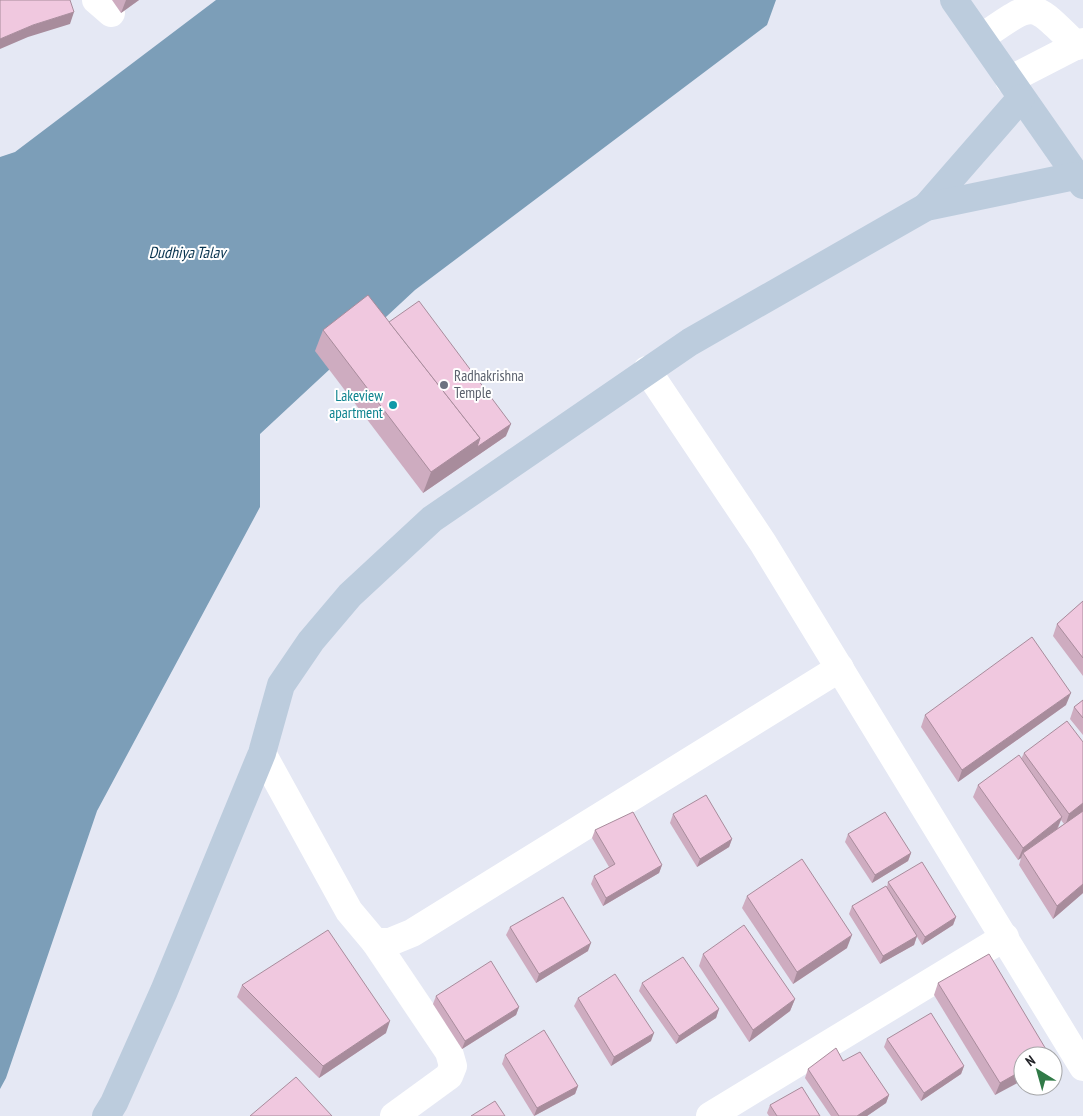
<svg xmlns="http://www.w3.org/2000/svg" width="1083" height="1116" font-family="'PT Sans Narrow',sans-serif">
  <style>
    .water { fill: #7c9eb8 }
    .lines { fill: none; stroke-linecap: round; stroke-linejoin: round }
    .minor { stroke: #fff; stroke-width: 28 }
    .secondary { stroke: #bcccdd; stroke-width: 28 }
    .wall { fill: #ceacc0; fill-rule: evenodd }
    .shaded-wall { fill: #a88c9c }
    .building { fill: #f0c8df; stroke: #a88c9c }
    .worship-dot { fill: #6b7280; stroke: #fff; stroke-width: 2 }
    .culture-dot { fill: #0f9aa8; stroke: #fff; stroke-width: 2 }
    .labels { text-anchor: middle; stroke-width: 4; stroke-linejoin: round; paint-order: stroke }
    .worship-label { font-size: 15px; fill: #5b616d; stroke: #fff; text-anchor: start }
    .culture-label { font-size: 15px; fill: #0d838f; stroke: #fff; text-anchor: end }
    .water-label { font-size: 16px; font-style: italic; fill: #08344f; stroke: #fff }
  </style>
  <rect width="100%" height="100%" fill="#e5e8f4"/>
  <path class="water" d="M216 0H776L767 25 415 290 260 434V507L97 811 6 1078 0 1089V157L15 152Z"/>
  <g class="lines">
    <g class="minor">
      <path d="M96 0 111 13"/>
      <path d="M982 37C1036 0 1030 0 1077 46"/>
      <path d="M1009 80 1083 42"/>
      <path d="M647 370 763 543 1083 1067"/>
      <path d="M262 753 349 911 375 942H390L412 933 840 668"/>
      <path d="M375 942 449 1052 453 1066 449 1076 394 1116"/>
      <path d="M710 1116 1005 937"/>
    </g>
    <g class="secondary">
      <path d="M954 0 1083 185"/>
      <path d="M926 207 1021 98"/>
      <path d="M106 1116 114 1103 164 991 262 753 281 685 311 641 350 595 432 519 690 342 926 207 1075 176"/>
    </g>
  </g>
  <g class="wall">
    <path d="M112 0H139L121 13Z"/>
    <path d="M389 322 506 436 423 493 315 351 323 330Z"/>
    <path d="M1083 601V676L1053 636 1057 624Z"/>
    <path d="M1083 700V735L1070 719 1074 707Z"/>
    <path d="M1066 705 958 782 921 727 925 715Z"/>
    <path d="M1083 742V893L1053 919 1019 865 1021 858 1018 860 973 797 978 785 1021 759 1024 753ZM1061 820 1064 824 1058 828Z"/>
    <path d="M673 814 732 839 729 847 697 867 670 823Z"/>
    <path d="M595 830 662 865 659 873 603 906 591 884 594 876 609 867 592 838Z"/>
    <path d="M848 834 911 853 908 861 872 883 845 842Z"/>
    <path d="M888 882 956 917 953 925 922 945 916 935 917 936 914 945 880 964 849 914 852 906 887 887Z"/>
    <path d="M747 896 847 948 793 984 742 908Z"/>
    <path d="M510 927 588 951 536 983 506 935Z"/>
    <path d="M703 954 795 999 790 1011 749 1042 699 966Z"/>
    <path d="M642 983 719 1009 716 1018 676 1044 639 991Z"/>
    <path d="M938 983 1050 1056 995 1095 934 995Z"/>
    <path d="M242 985 386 1033 319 1078 237 997Z"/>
    <path d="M436 996 519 1007 516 1015 462 1049 433 1004Z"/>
    <path d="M578 998 651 1041 611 1066 574 1006Z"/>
    <path d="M887 1039 964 1066 961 1074 921 1101 884 1047Z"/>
    <path d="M505 1055 578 1086 575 1094 534 1116 502 1064Z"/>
    <path d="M808 1069 889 1095 886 1103 867 1116H831L805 1078Z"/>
    <path d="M770 1105 820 1116H769L767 1113Z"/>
  </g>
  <g class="shaded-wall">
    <path d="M126 0H139L121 13Z"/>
    <path d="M74 12 70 24 28 37 0 49V39L33 25Z"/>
    <path d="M511 424 506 436 423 493 431 472 480 438Z"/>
    <path d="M1071 693 1066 705 958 782 962 770Z"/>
    <path d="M1083 803V812L1065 826 1069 814Z"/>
    <path d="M1062 817 1057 829 1023 853 1021 858 1018 860 1023 848Z"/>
    <path d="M732 839 729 847 697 867 700 859Z"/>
    <path d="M911 853 908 861 872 883 875 875Z"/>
    <path d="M662 865 659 873 603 906 606 898Z"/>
    <path d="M1083 884V893L1053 919 1057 906Z"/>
    <path d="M956 917 953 925 922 945 925 937Z"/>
    <path d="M852 935 847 948 793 984 797 972Z"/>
    <path d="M917 936 914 945 880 964 883 956Z"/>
    <path d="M591 943 588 951 536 983 539 974Z"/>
    <path d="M795 999 790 1011 749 1042 753 1030Z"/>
    <path d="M519 1007 516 1015 462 1049 465 1041Z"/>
    <path d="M719 1009 716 1018 676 1044 679 1036Z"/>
    <path d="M390 1021 386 1033 319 1078 323 1066Z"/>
    <path d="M654 1033 651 1041 611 1066 614 1057Z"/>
    <path d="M964 1066 961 1074 921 1101 924 1093Z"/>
    <path d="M1023 1070V1080L995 1095 1000 1083Z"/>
    <path d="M578 1086 575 1094 534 1116 537 1108Z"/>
    <path d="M889 1095 886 1103 867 1116H857Z"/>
  </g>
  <g class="building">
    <path d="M0 0H70L74 12 33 25 0 39Z"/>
    <path d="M368 295 480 438 431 472 323 330Z"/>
    <path d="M419 301 511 424 477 447 480 438 389 322Z"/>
    <path d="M1083 601V658L1057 624Z"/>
    <path d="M1032 637 1071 693 962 770 925 715Z"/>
    <path d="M1083 700V718L1074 707Z"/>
    <path d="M1067 721 1083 742V803L1069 814 1024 753Z"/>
    <path d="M1019 755 1062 817 1023 848 978 785Z"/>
    <path d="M706 795 732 839 700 859 673 814Z"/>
    <path d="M1083 811V884L1057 906 1023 853Z"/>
    <path d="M633 812 662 865 606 898 594 876 615 864 595 830Z"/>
    <path d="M885 812 911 853 875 875 848 834Z"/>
    <path d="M802 859 852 935 797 972 747 896Z"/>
    <path d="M922 862 956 917 925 937 888 882Z"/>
    <path d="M886 886 917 936 883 956 852 906Z"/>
    <path d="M563 897 591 943 539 974 510 927Z"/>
    <path d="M744 925 795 999 753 1030 703 954Z"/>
    <path d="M328 930 390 1021 323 1066 242 985Z"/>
    <path d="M989 954 1050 1056H1023V1070L1000 1083 938 983Z"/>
    <path d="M683 957 719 1009 679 1036 642 983Z"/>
    <path d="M491 961 519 1007 465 1041 436 996Z"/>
    <path d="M615 974 654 1033 614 1057 578 998Z"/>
    <path d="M931 1013 964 1066 924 1093 887 1039Z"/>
    <path d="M544 1030 578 1086 537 1108 505 1055Z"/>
    <path d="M836 1048 843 1061 860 1052 889 1095 857 1116H839L808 1069Z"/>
    <path d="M296 1077 332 1116H250Z"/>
    <path d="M802 1087 820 1116H777L770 1105Z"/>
    <path d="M495 1101 505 1116H471Z"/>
  </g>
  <circle class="worship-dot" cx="444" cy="385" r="5"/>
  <circle class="culture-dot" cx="393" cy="405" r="5"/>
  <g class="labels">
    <g class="worship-label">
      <text x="454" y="381">Radhakrishna<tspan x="454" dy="17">Temple</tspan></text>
    </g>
    <g class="culture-label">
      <text x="383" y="401">Lakeview<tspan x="383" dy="17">apartment</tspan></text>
    </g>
    <g class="water-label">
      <text x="187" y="258">Dudhiya Talav</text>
    </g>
  </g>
  <g transform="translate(1038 1071) rotate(323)"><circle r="24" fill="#ffffff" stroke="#a5a6a8"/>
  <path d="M0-4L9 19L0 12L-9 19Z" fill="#307a47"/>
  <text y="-8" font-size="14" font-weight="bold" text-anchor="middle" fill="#1f2025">N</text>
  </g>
</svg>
